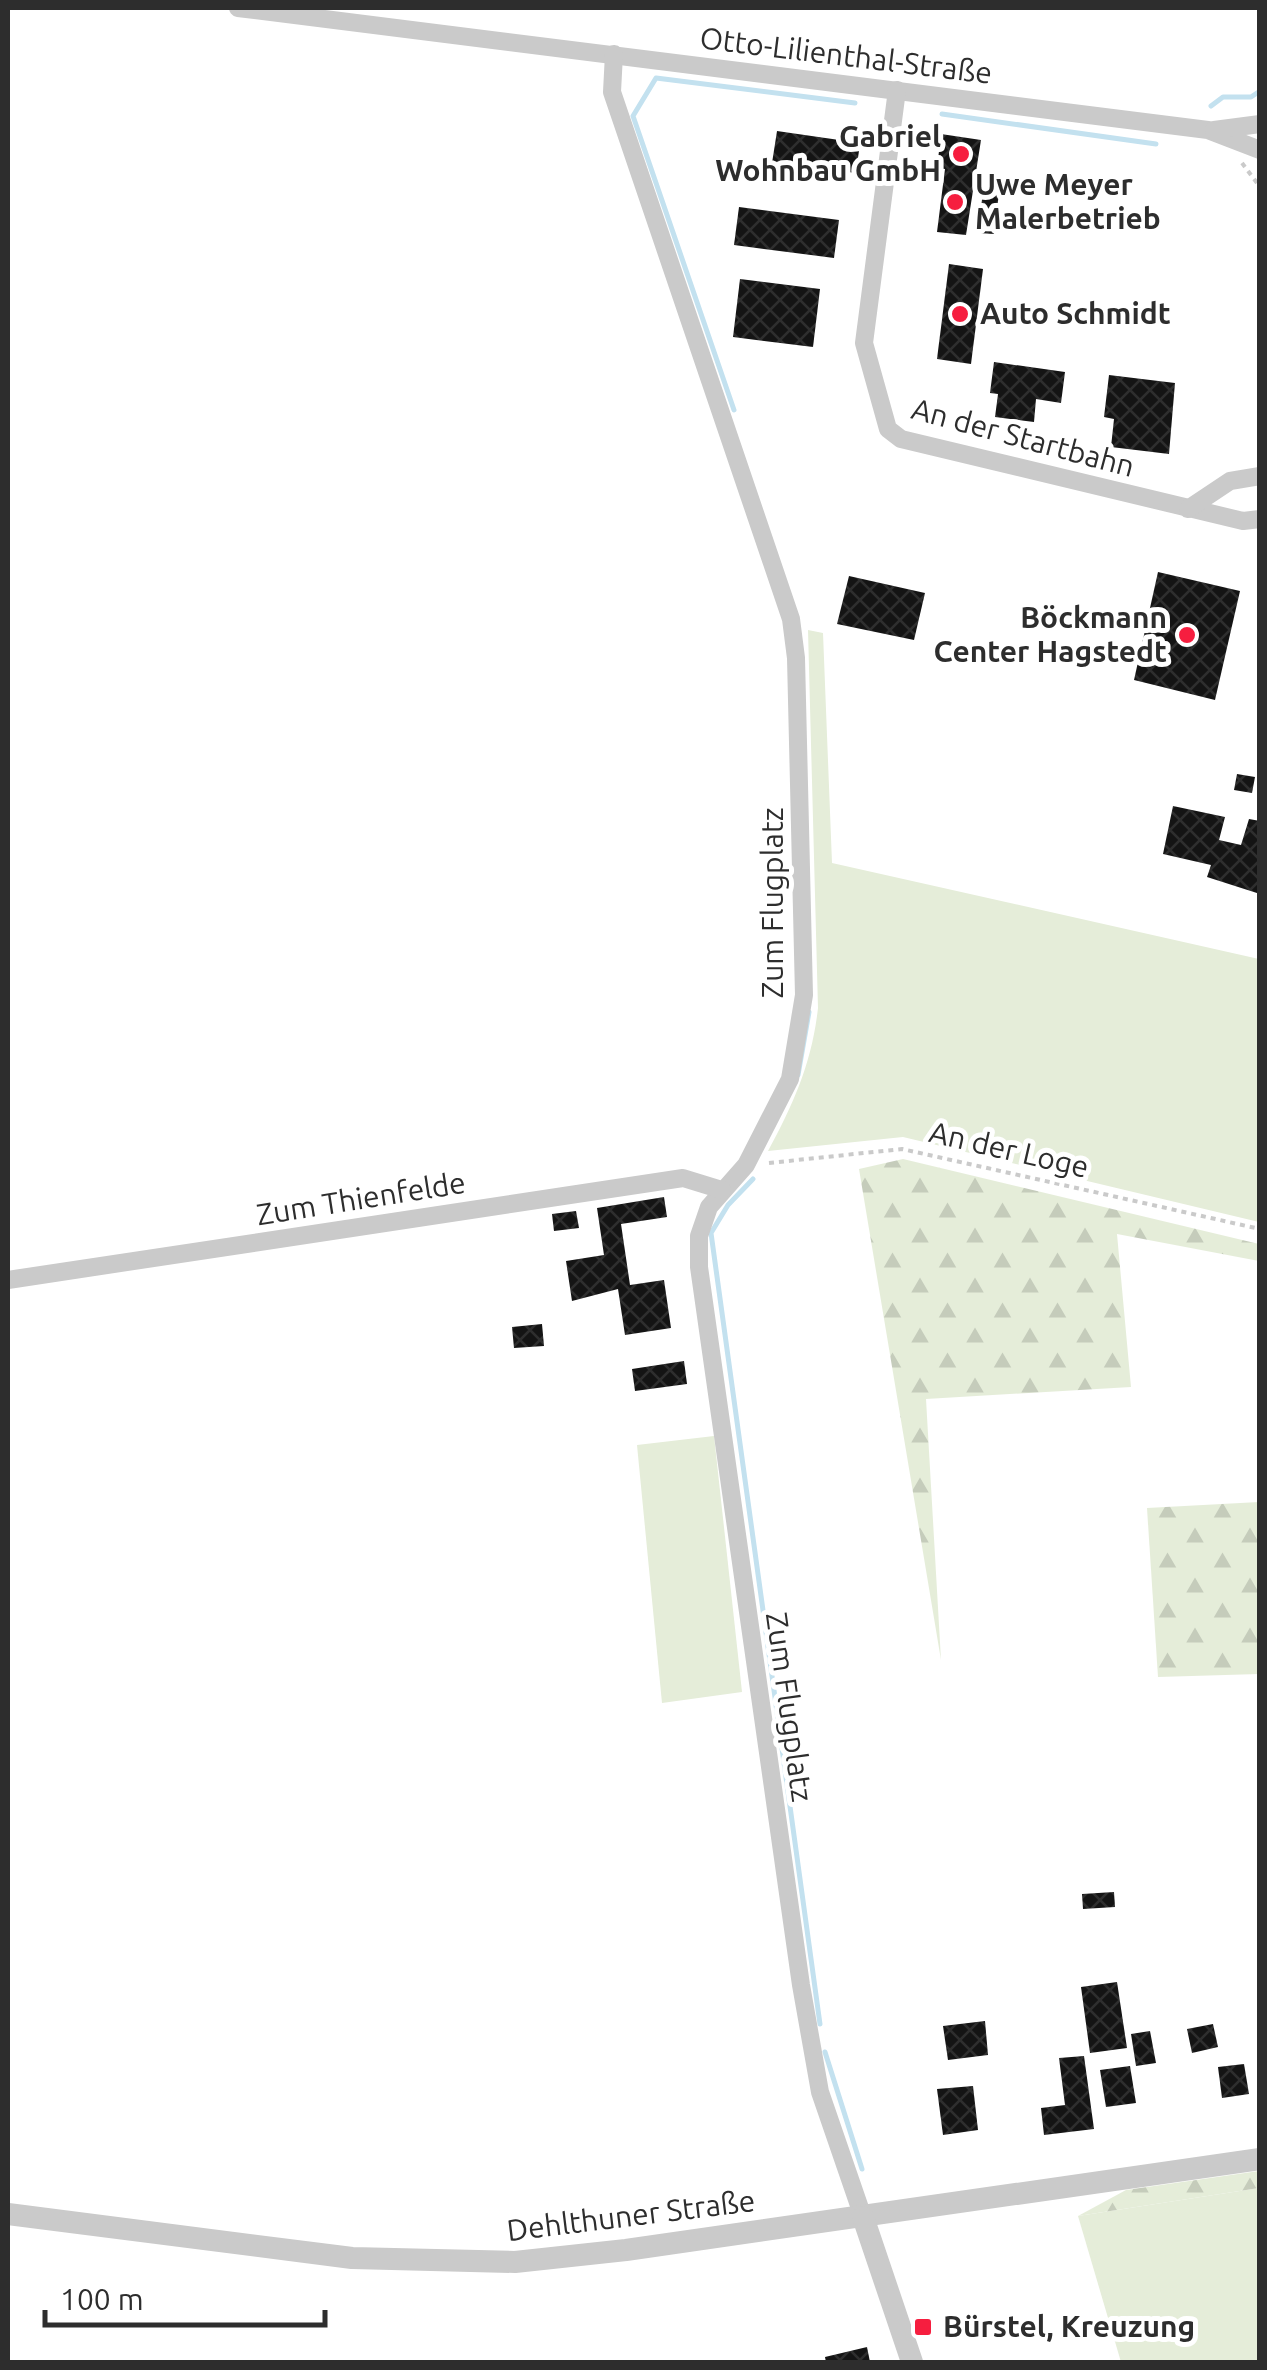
<svg xmlns="http://www.w3.org/2000/svg" width="1267" height="2370" font-family="Ubuntu,sans-serif">
  <style>
    .grass { fill: #e5edd9 }
    .forest { fill: url(#forest-firs) }
    .lines { fill: none; stroke-linecap: round; stroke-linejoin: round }
    .stream { stroke: #c3e1ef; stroke-width: 5 }
    .building { fill: url(#building-cross-hatch) }
    .path { stroke: #cacaca; stroke-width: 4; stroke-dasharray: 5 5; stroke-linecap: butt }
    .minor { stroke: #cacaca; stroke-width: 18 }
    .tertiary { stroke: #cacaca; stroke-width: 22 }
    .poi-dot { fill: #f61e3f; stroke: #fff; stroke-width: 4 }
    .labels { text-anchor: middle; stroke-width: 10; stroke-linejoin: round; paint-order: stroke }
    .street-label { font-size: 30px; fill: #2d2d2d; stroke: #fff }
    .poi-label { font-size: 30px; font-weight: bold; fill: #2d2d2d; stroke: #fff; text-anchor: start }
  </style>
  <defs>
    <pattern id="forest-firs" width="22" height="20" patternUnits="userSpaceOnUse" patternTransform="scale(2.5)"><rect width="22" height="20" fill="#e5edd9"/><path d="M5 1l3.5 6h-7zM16 11l3.5 6h-7z" fill="#c5ccbb"/></pattern>
    <pattern id="building-cross-hatch" width="8" height="8" patternUnits="userSpaceOnUse" patternTransform="scale(2.5)"><rect width="8" height="8" fill="#141414"/><path d="M0 0l8 8M0 8l8-8" fill="none" stroke="#2e2e2e"/></pattern>
  </defs>
  <rect width="100%" height="100%" fill="#fff"/>
  <g class="grass">
    <path d="M808 630 823 633 832 863 1259 959V1222L903 1137 768 1151C794 1103 812 1062 818 1008Z"/>
    <path d="M714 1436 742 1692 662 1703 637 1445Z"/>
    <path d="M1259 2188V2362H1121L1078 2216Z"/>
  </g>
  <g class="forest">
    <path d="M903 1159 1259 1244V1261L1117 1234 1131 1387 926 1399 941 1660 859 1169Z"/>
    <path d="M1259 1502V1674L1158 1677 1147 1508Z"/>
    <path d="M1259 2171V2188L1078 2216 1126 2190Z"/>
  </g>
  <g class="lines">
    <g class="stream">
      <path d="M1211 106 1223 97H1251L1260 91"/>
      <path d="M942 114 1156 144"/>
      <path d="M734 410 633 116 656 78 855 103"/>
      <path d="M798 1075 809 1012"/>
      <path d="M753 1179 728 1205 711 1233 820 2024"/>
      <path d="M825 2052 862 2169"/>
    </g>
  </g>
  <g class="building">
    <path d="M777 131 860 143 856 173 772 163Z"/>
    <path d="M941 134 981 140 966 235 937 232 945 169 937 168Z"/>
    <path d="M985 174 1001 176 994 234 978 233Z"/>
    <path d="M739 207 839 220 834 258 734 245Z"/>
    <path d="M949 264 983 269 971 364 937 359Z"/>
    <path d="M740 279 820 289 813 347 733 337Z"/>
    <path d="M994 362 1065 372 1061 403 1036 399 1034 422 995 417 998 394 990 393Z"/>
    <path d="M1109 375 1175 383 1169 454 1111 447 1114 419 1104 417Z"/>
    <path d="M1158 572 1240 591 1215 700 1134 680Z"/>
    <path d="M849 576 925 593 914 640 837 624Z"/>
    <path d="M1237 774 1255 777 1252 793 1234 790Z"/>
    <path d="M1173 806 1225 817 1219 840 1241 845 1249 819 1260 821V894L1207 877 1211 865 1163 854Z"/>
    <path d="M664 1197 667 1217 621 1224 630 1285 664 1280 671 1328 625 1335 618 1289 572 1301 566 1261 604 1255 597 1208Z"/>
    <path d="M576 1211 579 1228 554 1231 552 1214Z"/>
    <path d="M542 1324 544 1346 514 1348 512 1327Z"/>
    <path d="M684 1361 687 1384 635 1391 632 1369Z"/>
    <path d="M1114 1892 1115 1907 1083 1909 1082 1894Z"/>
    <path d="M1117 1982 1127 2048 1090 2053 1081 1987Z"/>
    <path d="M985 2021 988 2055 948 2060 943 2026Z"/>
    <path d="M1213 2024 1218 2047 1192 2053 1187 2029Z"/>
    <path d="M1150 2031 1156 2063 1136 2066 1131 2034Z"/>
    <path d="M1084 2056 1094 2129 1044 2135 1041 2108 1065 2105 1059 2058Z"/>
    <path d="M1244 2064 1249 2094 1222 2098 1218 2067Z"/>
    <path d="M1130 2066 1136 2103 1106 2107 1100 2070Z"/>
    <path d="M973 2086 978 2130 943 2135 937 2089Z"/>
    <path d="M867 2347 870 2362H826L825 2357Z"/>
  </g>
  <g class="lines">
    <g class="path">
      <path d="M1242 163 1260 187"/>
      <path d="M769 1163 902 1149 1260 1229"/>
    </g>
    <g class="minor">
      <path d="M238 8 1208 130 1260 150"/>
      <path d="M614 54 612 92 791 619 796 658 804 995 790 1079 746 1165 709 1207 699 1236V1267L801 1985 820 2092 863 2217"/>
      <path d="M897 90 864 343 888 429 901 439 1243 521 1260 519"/>
      <path d="M1214 130 1260 124"/>
      <path d="M1188 509 1230 481 1260 476"/>
      <path d="M8 1280 683 1178 722 1190"/>
    </g>
    <g class="tertiary">
      <path d="M8 2214 352 2258 515 2262 626 2250 1260 2159"/>
      <path d="M863 2217 912 2362"/>
    </g>
  </g>
  <g class="poi-dot">
    <circle cx="961" cy="154" r="10"/>
    <circle cx="955" cy="202" r="10"/>
    <circle cx="960" cy="314" r="10"/>
    <circle cx="1187" cy="635" r="10"/>
    <rect x="913" y="2317" width="20" height="20" rx="5"/>
  </g>
  <g class="labels">
    <g class="street-label">
      <text transform="translate(846 56) rotate(7)" y="10">Otto-Lilienthal-Straße</text>
      <text transform="translate(1023 438) rotate(15)" y="10">An der Startbahn</text>
      <text transform="translate(773 903) rotate(-90)" y="10">Zum Flugplatz</text>
      <text transform="translate(1009 1150) rotate(13)" y="10">An der Loge</text>
      <text transform="translate(361 1199) rotate(-9)" y="10">Zum Thienfelde</text>
      <text transform="translate(789 1707) rotate(82)" y="10">Zum Flugplatz</text>
      <text transform="translate(631 2216) rotate(-7)" y="10">Dehlthuner Straße</text>
    </g>
    <g class="poi-label">
      <text x="941" y="147" text-anchor="end">Gabriel<tspan x="941" dy="34">Wohnbau GmbH</tspan></text>
      <text x="975" y="195">Uwe Meyer<tspan x="975" dy="34">Malerbetrieb</tspan></text>
      <text x="980" y="324">Auto Schmidt</text>
      <text x="1167" y="628" text-anchor="end">Böckmann<tspan x="1167" dy="34">Center Hagstedt</tspan></text>
      <text x="943" y="2337">Bürstel, Kreuzung</text>
    </g>
  </g>
  <rect width="1267" height="2370" fill="none" stroke="#2d2d2d" stroke-width="20"/>
  <path d="M45 2310v15h280v-15" fill="none" stroke="#2d2d2d" stroke-width="5"/>
  <text x="60" y="2310" font-size="30" fill="#2d2d2d" stroke="#ffffff" stroke-width="8" paint-order="stroke">100 m</text>
</svg>
